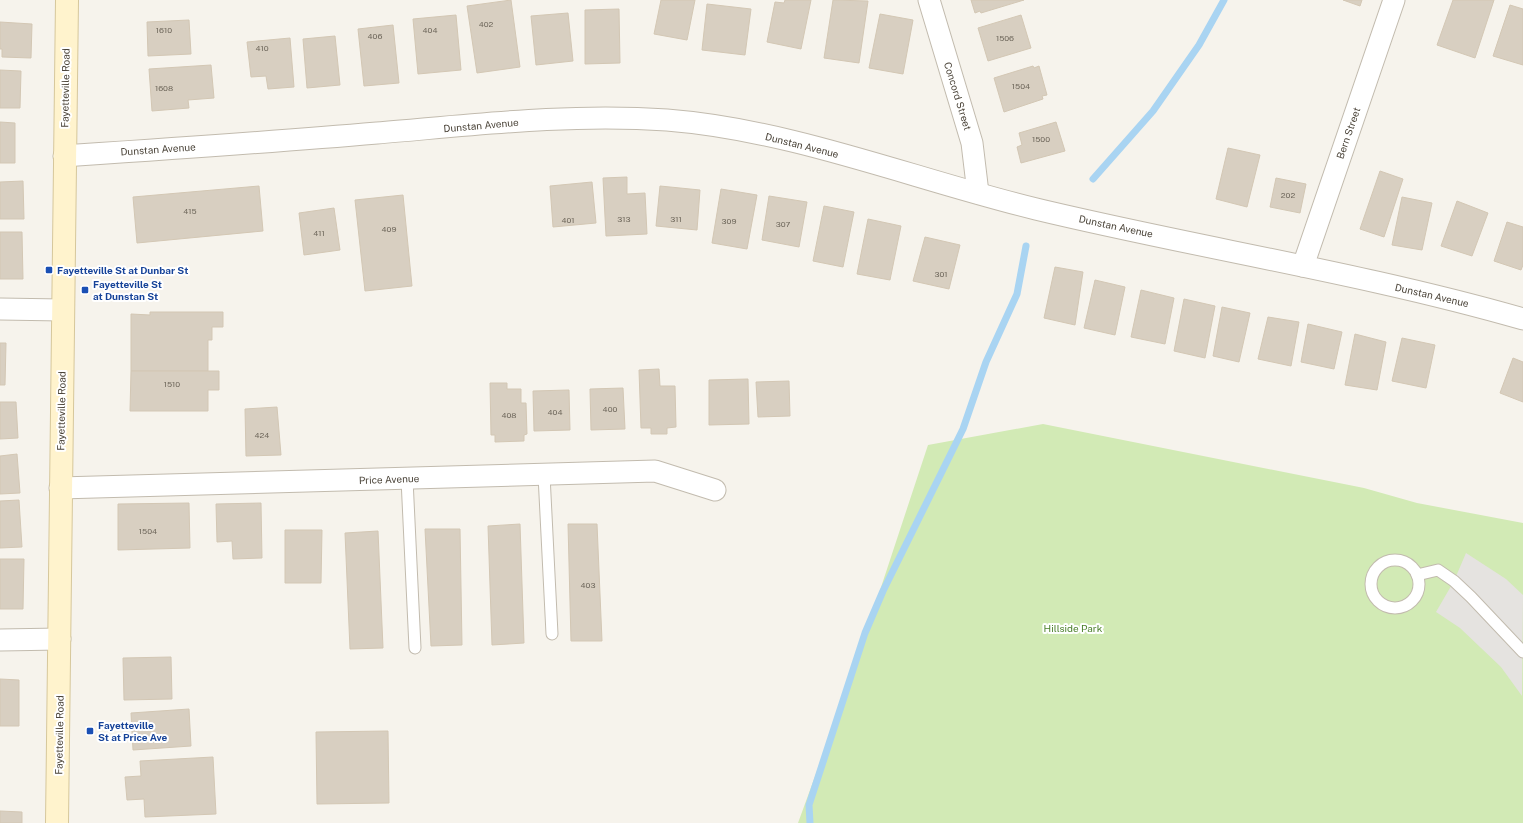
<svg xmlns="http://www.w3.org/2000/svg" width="1523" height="823" font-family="'Public Sans',sans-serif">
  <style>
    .green { fill: #d2eab5 }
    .parking { fill: #e5e3e0 }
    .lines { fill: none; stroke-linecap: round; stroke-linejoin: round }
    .stream { stroke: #a9d4f2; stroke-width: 7 }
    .building { fill: #d8cfc1; stroke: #d3c7b4 }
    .service-casing { stroke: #c2bbae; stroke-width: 13 }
    .minor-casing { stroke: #c2bbae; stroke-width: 23 }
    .secondary-casing { stroke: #d6c79b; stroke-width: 24 }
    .service { stroke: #fff; stroke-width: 11 }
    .minor { stroke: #fff; stroke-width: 21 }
    .secondary { stroke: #fff3cd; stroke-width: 22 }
    .transit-dot { fill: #1a4fb4; stroke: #fff; stroke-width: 1.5 }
    .labels { text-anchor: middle; stroke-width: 4; stroke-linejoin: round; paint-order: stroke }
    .number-label { font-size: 8px; fill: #6e675b }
    .street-label { font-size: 10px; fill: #4b4439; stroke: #fff }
    .transit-label { font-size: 10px; font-weight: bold; fill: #164399; stroke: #fff; text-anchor: start }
    .park-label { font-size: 10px; fill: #4a7f2a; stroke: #fff }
  </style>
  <rect width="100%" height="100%" fill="#f6f3ec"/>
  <path class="green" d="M1043 424 1364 488 1417 503 1523 523V823H798L852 675 928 445Z"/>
  <path class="parking" d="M1466 553 1506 579 1523 595 1522 696 1501 667 1460 628 1436 612 1454 581Z"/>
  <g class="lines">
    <g class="stream">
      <path d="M1093 179 1153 111 1199 45 1224 0"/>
      <path d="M810 823 809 805 865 633 883 591 963 429 986 362 1017 294 1026 246"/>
    </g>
  </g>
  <g class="building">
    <path d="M511 0 520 67 477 73 467 6Z"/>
    <path d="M661 0H695L687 40 654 34Z"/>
    <path d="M785 0H811L801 49 767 42 775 2 784 3Z"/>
    <path d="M833 0 868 1 859 63 824 58Z"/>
    <path d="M971 0H1024L981 13 980 11 975 13Z"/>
    <path d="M1343 0H1362L1360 6Z"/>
    <path d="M1453 0H1494L1475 58 1437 45Z"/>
    <path d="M707 4 751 9 745 55 702 50Z"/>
    <path d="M1510 5 1523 9V65L1493 56Z"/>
    <path d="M619 9 620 63 585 64V10Z"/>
    <path d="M568 13 573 61 536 65 531 16Z"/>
    <path d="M880 14 913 20 903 74 869 68Z"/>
    <path d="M456 15 461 70 418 74 413 19Z"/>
    <path d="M1021 15 1031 48 988 61 978 28Z"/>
    <path d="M189 20 191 54 148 56 147 22Z"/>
    <path d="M0 22 32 24 31 58 2 57V49H0Z"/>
    <path d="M393 25 399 83 364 86 358 29Z"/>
    <path d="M335 36 340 85 307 88 303 39Z"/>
    <path d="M290 38 294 87 268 89 266 76 251 77 247 42Z"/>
    <path d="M211 65 214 98 188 100 189 108 152 111 149 69Z"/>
    <path d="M1033 66 1034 68 1039 66 1047 95 1042 96 1043 99 1004 112 994 78Z"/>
    <path d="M0 70 21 71 20 108H0Z"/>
    <path d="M0 122 15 123V163H0Z"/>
    <path d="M1056 122 1065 151 1021 163 1017 147 1022 145 1019 133Z"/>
    <path d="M1228 148 1260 155 1247 207 1216 199Z"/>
    <path d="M1380 171 1403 179 1384 237 1360 229Z"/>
    <path d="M627 177V194L645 193 647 234 606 236 603 178Z"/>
    <path d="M1276 178 1306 184 1300 213 1270 207Z"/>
    <path d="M23 181 24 219H0V182Z"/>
    <path d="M592 182 596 223 553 227 550 186Z"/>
    <path d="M259 186 263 231 137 243 133 197Z"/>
    <path d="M660 186 700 190 697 230 656 226Z"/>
    <path d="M721 189 757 195 747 249 712 243Z"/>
    <path d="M403 195 412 286 365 291 355 200Z"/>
    <path d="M769 196 807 202 799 247 762 240Z"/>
    <path d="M1402 197 1432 203 1422 250 1392 245Z"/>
    <path d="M1457 201 1488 213 1472 256 1441 246Z"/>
    <path d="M824 206 854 212 843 267 813 261Z"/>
    <path d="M334 208 340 250 304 255 299 213Z"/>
    <path d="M868 219 901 226 890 280 857 274Z"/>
    <path d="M1507 222 1523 227V265L1521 270 1494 261Z"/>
    <path d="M0 232H22L23 279H0Z"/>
    <path d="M925 237 960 245 949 289 913 281Z"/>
    <path d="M1055 267 1083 272 1075 325 1044 318Z"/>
    <path d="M1095 280 1125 287 1115 335 1084 328Z"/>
    <path d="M1141 290 1174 298 1165 344 1131 337Z"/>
    <path d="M1184 299 1215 306 1205 358 1174 351Z"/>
    <path d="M1222 307 1250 313 1239 362 1213 356Z"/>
    <path d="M150 312H223V327H212V340H208V371H131V314L150 315Z"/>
    <path d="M1268 317 1299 322 1291 366 1258 359Z"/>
    <path d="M1308 324 1342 332 1334 369 1301 362Z"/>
    <path d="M1355 334 1386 342 1377 390 1345 385Z"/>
    <path d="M1402 338 1435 345 1426 388 1392 381Z"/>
    <path d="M0 343H6L5 385H0Z"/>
    <path d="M1513 358 1523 362V402L1500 393Z"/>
    <path d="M659 369 660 386H675L676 427 667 428V434H651V428H641L639 370Z"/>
    <path d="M131 371H219V390H208V411H130Z"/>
    <path d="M748 379 749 424 709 425V380Z"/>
    <path d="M789 381 790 416 758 417 756 382Z"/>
    <path d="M490 383H507V389H521V403H526L527 434 524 435V441L495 442V435H491Z"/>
    <path d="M623 388 625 429 591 430 590 389Z"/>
    <path d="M569 390 570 430 534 431 533 391Z"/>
    <path d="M0 402H16L18 438 0 439Z"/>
    <path d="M277 407 281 455 246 456 245 409Z"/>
    <path d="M17 454 20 493 0 494V456Z"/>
    <path d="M19 500 22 547 0 548V501Z"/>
    <path d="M189 503 190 548 118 550V504Z"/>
    <path d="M261 503 262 558 233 559 232 541 217 542 216 504Z"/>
    <path d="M520 524 524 643 492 645 488 526Z"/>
    <path d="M568 524H597L602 641H571Z"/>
    <path d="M425 529H460L462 645 431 646Z"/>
    <path d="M285 530H322L321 583H285Z"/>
    <path d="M378 531 383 648 350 649 345 533Z"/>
    <path d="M0 559H24L23 609H0Z"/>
    <path d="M171 657 172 699 124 700 123 658Z"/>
    <path d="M0 679 19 680V726H0Z"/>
    <path d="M189 709 191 746 133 750 131 713Z"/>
    <path d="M388 731 389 803 317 804 316 732Z"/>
    <path d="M213 757 216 814 145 817 144 799 127 800 125 777 141 776 140 761Z"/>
    <path d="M0 811 22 812V823H0Z"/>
  </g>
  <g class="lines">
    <defs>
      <g id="service">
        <path d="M544 475 552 634"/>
        <path d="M407 479 415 648"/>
        <circle cx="1395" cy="584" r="24"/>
        <path d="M1417 575 1438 570 1454 581 1471 597 1523 652"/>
      </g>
      <g id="minor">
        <path d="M929 0 972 143 978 193"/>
        <path d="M64 156C168 149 273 142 377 133 473 125 570 113 667 120 793 130 913 179 1036 209 1198 248 1363 273 1523 319"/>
        <path d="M1303 266 1394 0"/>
        <path d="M0 309 62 310"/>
        <path d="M60 488 655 471 715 490"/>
        <path d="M0 640 60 639"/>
      </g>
      <path id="secondary" d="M57 823 67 0"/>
    </defs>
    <use href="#service" class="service-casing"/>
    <use href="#minor" class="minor-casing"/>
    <use href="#secondary" class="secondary-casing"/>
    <use href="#service" class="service"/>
    <use href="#minor" class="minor"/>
    <use href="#secondary" class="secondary"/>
  </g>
  <g class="transit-dot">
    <rect x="45" y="266" width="8" height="8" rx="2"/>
    <rect x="81" y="286" width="8" height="8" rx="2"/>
    <rect x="86" y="727" width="8" height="8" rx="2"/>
  </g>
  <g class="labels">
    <g class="number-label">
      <text x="486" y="27">402</text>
      <text x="164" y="33">1610</text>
      <text x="430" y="33">404</text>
      <text x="375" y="39">406</text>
      <text x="1005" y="41">1506</text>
      <text x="262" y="51">410</text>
      <text x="1021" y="89">1504</text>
      <text x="164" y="91">1608</text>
      <text x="1041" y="142">1500</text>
      <text x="1288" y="198">202</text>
      <text x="190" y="214">415</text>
      <text x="624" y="222">313</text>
      <text x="676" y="222">311</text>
      <text x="568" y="223">401</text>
      <text x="729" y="224">309</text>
      <text x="783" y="227">307</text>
      <text x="389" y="232">409</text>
      <text x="319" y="236">411</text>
      <text x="941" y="277">301</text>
      <text x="172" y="387">1510</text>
      <text x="610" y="412">400</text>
      <text x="555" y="415">404</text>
      <text x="509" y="418">408</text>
      <text x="262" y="438">424</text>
      <text x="148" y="534">1504</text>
      <text x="588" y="588">403</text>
    </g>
    <g class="street-label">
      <text transform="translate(65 88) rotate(-89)" y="4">Fayetteville Road</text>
      <text transform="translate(958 96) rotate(73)" y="4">Concord Street</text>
      <text transform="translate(481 125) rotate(-5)" y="4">Dunstan Avenue</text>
      <text transform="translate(1348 133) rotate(-71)" y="4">Bern Street</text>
      <text transform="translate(802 145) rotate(14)" y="4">Dunstan Avenue</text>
      <text transform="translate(158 149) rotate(-4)" y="4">Dunstan Avenue</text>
      <text transform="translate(1116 226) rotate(12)" y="4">Dunstan Avenue</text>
      <text transform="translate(1432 295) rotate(13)" y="4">Dunstan Avenue</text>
      <text transform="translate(61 411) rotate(-89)" y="4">Fayetteville Road</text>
      <text transform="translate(389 479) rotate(-2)" y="4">Price Avenue</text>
      <text transform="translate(59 735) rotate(-89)" y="4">Fayetteville Road</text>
    </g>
    <g class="transit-label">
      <text x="57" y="274">Fayetteville St at Dunbar St</text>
      <text x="93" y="288">Fayetteville St<tspan x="93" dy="12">at Dunstan St</tspan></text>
      <text x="98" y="729">Fayetteville<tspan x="98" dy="12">St at Price Ave</tspan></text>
    </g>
    <g class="park-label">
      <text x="1073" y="632">Hillside Park</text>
    </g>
  </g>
</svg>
